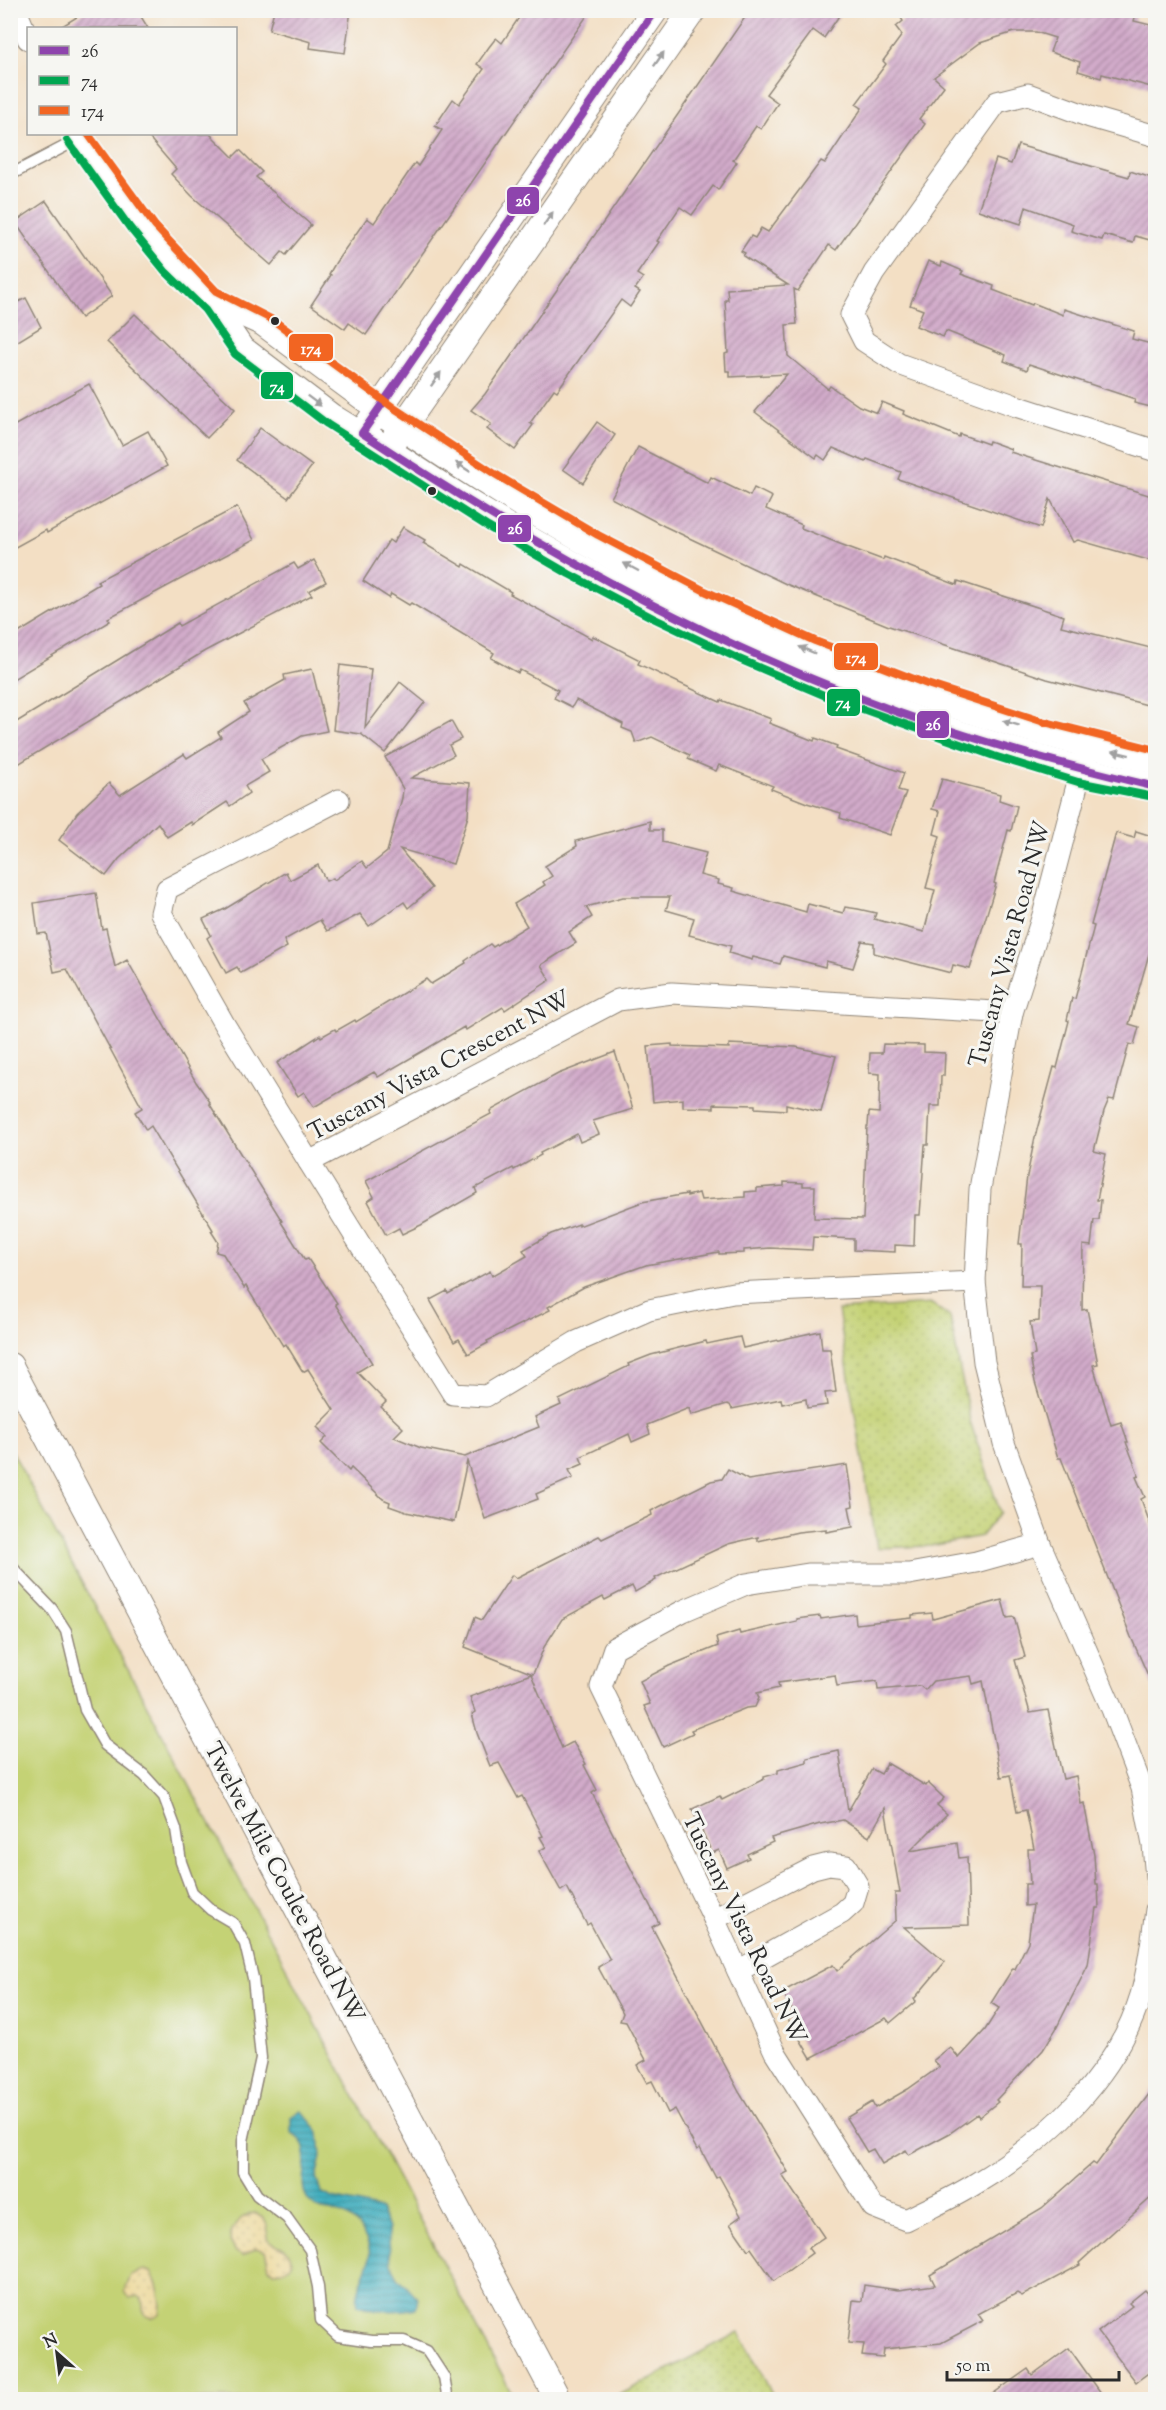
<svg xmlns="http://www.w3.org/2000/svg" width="1166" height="2410" font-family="'Sorts Mill Goudy',serif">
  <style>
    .green { fill: #c4d274; stroke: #787e50; stroke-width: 1.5 }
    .sand { fill: url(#sand-dots); stroke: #8c8264; stroke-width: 1.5 }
    .park { fill: url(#park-dots); stroke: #787e50; stroke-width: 1.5 }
    .water { fill: url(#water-rules); stroke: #366d75; stroke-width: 1.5 }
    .building { fill: url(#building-hatch) }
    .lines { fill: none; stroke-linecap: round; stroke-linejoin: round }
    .service-casing { stroke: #8f8578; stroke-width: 13 }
    .minor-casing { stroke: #8f8578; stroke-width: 23 }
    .tertiary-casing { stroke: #8f8578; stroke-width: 28 }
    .service { stroke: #fff; stroke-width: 10 }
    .minor { stroke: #fff; stroke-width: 21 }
    .tertiary { stroke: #fff; stroke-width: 26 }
    .bus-1-casing { stroke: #f6f6f2; stroke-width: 12 }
    .bus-2-casing { stroke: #f6f6f2; stroke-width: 12 }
    .bus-3-casing { stroke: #f6f6f2; stroke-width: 12 }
    .bus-1 { stroke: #8e44ad; stroke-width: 8 }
    .bus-2 { stroke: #00a651; stroke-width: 8 }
    .bus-3 { stroke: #f26522; stroke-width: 8 }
    .oneway { fill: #a0a0a0 }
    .bus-dot { fill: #2b2b2b; stroke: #f6f6f2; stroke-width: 2 }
    .labels { text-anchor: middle; stroke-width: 6; stroke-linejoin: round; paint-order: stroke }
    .street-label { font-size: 24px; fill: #2b2b2b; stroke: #f6f6f2 }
    .line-badge { stroke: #f6f6f2; stroke-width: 2 }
    .badge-label { font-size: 16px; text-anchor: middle; font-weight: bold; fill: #fff }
  </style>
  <defs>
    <pattern id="sand-dots" width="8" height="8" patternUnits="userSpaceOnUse" patternTransform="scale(1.5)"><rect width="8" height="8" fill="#eeda9e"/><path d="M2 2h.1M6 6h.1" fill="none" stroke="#cb8" stroke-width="1.8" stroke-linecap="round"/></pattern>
    <pattern id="park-dots" width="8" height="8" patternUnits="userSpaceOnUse" patternTransform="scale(1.5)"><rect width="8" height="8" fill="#c4d274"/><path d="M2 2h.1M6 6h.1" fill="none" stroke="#a9b465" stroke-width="1.8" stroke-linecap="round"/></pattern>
    <pattern id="water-rules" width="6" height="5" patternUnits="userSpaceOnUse" patternTransform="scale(1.5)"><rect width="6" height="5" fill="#42afbf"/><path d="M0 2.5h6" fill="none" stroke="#378f9b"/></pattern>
    <pattern id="building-hatch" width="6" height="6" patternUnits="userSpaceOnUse" patternTransform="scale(1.5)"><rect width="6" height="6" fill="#d2abca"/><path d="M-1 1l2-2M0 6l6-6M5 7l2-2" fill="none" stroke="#ab8ba4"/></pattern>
  </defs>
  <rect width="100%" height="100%" fill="#f6f6f2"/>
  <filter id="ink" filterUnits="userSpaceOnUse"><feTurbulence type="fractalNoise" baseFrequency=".0167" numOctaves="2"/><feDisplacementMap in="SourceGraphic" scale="12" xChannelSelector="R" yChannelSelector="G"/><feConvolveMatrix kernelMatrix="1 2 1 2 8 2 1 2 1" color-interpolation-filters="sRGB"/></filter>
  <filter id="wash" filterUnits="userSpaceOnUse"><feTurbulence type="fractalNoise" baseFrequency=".008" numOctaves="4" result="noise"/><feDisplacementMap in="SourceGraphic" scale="24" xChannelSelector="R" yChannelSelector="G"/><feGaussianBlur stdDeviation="1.35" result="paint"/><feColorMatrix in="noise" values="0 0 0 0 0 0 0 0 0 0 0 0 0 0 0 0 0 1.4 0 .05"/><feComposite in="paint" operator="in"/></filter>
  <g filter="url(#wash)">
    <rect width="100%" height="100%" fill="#f3dfc4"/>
    <path class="green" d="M11 1449 515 2399H11Z"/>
    <g class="sand">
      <path d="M254 2213C267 2218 269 2226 267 2239 280 2248 291 2246 292 2264L283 2271 274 2272 269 2267 265 2251 256 2248 243 2256 236 2252 230 2241C231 2225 239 2217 254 2213Z"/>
      <path d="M144 2270 151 2272C157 2282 163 2302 160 2314L151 2318 144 2315 142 2299 138 2296 129 2298 125 2291 131 2275Z"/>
    </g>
    <g class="park">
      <path d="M932 1304 950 1317 970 1421 1000 1512 981 1536 931 1546 877 1548 838 1310Z"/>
      <path d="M739 2332 775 2399H612Z"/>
    </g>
    <path class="water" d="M301 2110 319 2132 321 2157 316 2178 321 2192 333 2198 381 2209 388 2229 391 2264 398 2277 418 2298 416 2308C397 2313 377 2311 358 2305 354 2285 373 2269 369 2248 365 2232 353 2215 336 2212 326 2210 320 2212 311 2203 293 2185 313 2160 301 2141 299 2137 294 2134 291 2132V2117Z"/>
    <g id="blocks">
      <g class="building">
        <path d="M88 10H137L148 28H59Z"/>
        <path d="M274 10H351L345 53 310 48 311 42 269 30Z"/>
        <path d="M524 10H591L366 335 349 323 345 329 311 305 331 275 329 274 336 262 367 218 374 223 415 163 418 166 442 130 435 126 453 99 459 104 484 69 477 64 489 47 496 38 502 43Z"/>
        <path d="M750 10H843L824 38 813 30 766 94 778 103 761 129 756 126 733 160 737 162 718 190 713 186 692 215 680 207 657 241 659 242 637 274 643 278 635 289 640 292 630 307 621 300 557 391 554 389 530 423 533 425 515 450 487 429 491 424 471 410 485 394Z"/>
        <path d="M912 10H1137L1134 21 1155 26V88L1102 74 1101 78 1078 71 1080 62 1050 52 1055 38 1036 32H1014L980 43 934 77 944 86 919 119 925 124 836 250 829 245 798 291 794 289 797 324 786 325 788 356 828 389 830 386 859 406 877 413 882 402 904 411 903 414 959 437 960 434 988 444 989 441 1011 449 1010 452 1155 497V562L1078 540 1073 542 1050 499 1041 528 898 479 901 472 867 459 866 462 833 448 825 460 818 455 816 458 755 412 787 374 730 377V371H726L725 354 728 353 725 300H728L727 289 788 285 743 256 745 253 741 251 751 236 755 238 761 228 768 232 821 161 825 163 862 108 856 104 886 64 883 61 902 35 896 27 903 21 901 18Z"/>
        <path d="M146 134H210L233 157 240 150 262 172 256 177 311 225 286 255 282 252 271 265 192 196 171 174 176 169Z"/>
        <path d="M1018 145 1129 177 1130 171 1155 179V222L1150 240 1135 236 1133 243 1104 235 1102 240 1071 231 1073 224 1026 207 1021 224 978 210 996 159 1011 164Z"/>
        <path d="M46 201 112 296 81 318 15 222Z"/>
        <path d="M928 261 941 266 942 262 963 271 961 274 994 286 993 290 1032 305 1033 303 1063 315 1064 309 1134 331 1132 339 1155 345V408L1134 403 1135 399 1029 364 1027 370 1004 361 1006 355 946 331 943 337 916 326 923 310 910 305Z"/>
        <path d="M26 298 41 327 10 346V306Z"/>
        <path d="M135 314 235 409 207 438 107 342Z"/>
        <path d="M89 384 122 445 148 431 167 466 47 533 46 530 10 550V428Z"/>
        <path d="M597 422 615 435 583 483 563 469Z"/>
        <path d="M260 428 312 466 288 498 237 460Z"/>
        <path d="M638 447 708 483 711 477 750 496 754 488 772 497 766 509 802 525 801 528 840 544 883 560 884 557 957 585 958 581 1064 616 1061 626 1155 649V707L1047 679 889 626 786 584 664 526 611 498Z"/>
        <path d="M237 507 254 540 108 618 110 621 10 681V638L99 584 97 581Z"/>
        <path d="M403 527 425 540 423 543 463 567 464 564 511 592 510 594 592 639 593 636 640 660 638 664 720 702 721 700 771 719 769 723 814 741 815 738 837 746 836 749 904 773 898 790 906 792 890 835 840 818 841 813 807 803 771 789 773 786 719 765 716 771 688 759 690 755 652 737 636 743 632 732 622 728 623 724 576 700 572 707 554 698 558 690 520 670 518 673 491 658 494 653 411 603 409 605 391 594 389 598 363 581 389 540 393 543Z"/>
        <path d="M314 560 326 582 309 591 312 595 205 651 10 769V726L178 623 179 626 294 563 298 569Z"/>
        <path d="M340 665 371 669 365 728 400 682 425 702 385 753 361 734 333 730Z"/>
        <path d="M312 669 327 731 302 736 261 759 269 772 245 786 249 793 230 806 227 802 192 825 191 822 167 837 158 823 119 859 106 876 59 840 77 813 109 783 120 795 184 754 187 758 221 737 218 732 249 712 244 703 285 680 284 675Z"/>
        <path d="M451 721 461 739 449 745 454 755 411 778 470 783 468 816 453 864 400 849 432 888 408 908 404 902 369 926 360 914 327 931 320 920 284 940 287 947 241 973 237 967 226 973 207 938 211 935 203 919 225 909 286 872 290 880 318 865 326 881 333 878 334 880 362 861 367 868 387 852 402 798 403 789 385 757Z"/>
        <path d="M942 779 1000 794 999 800 1017 806 1011 831 1008 830 994 883 996 884 970 969 953 965 951 973 874 953V943L862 941 853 968 826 961 825 967 783 956 780 964 753 957 752 960 729 953 731 946 689 935 694 918 666 910 670 897H623L586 907 592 917 569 932 576 943 541 965 550 980 505 1010 503 1007 466 1030 464 1027 378 1077 374 1072 314 1107 304 1092 298 1096 277 1063 320 1035 321 1037 335 1029 336 1031 355 1020 356 1022 426 979 431 984 466 963 465 961 490 944 493 947 527 926 514 904 545 885 543 882 552 876 545 866 577 846 576 841 650 821V830H662V842L706 853 700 875 719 880 718 884 734 888 733 891 806 912 808 904 843 913 845 907 858 909 876 913 874 919 924 932 935 890 926 888 940 836 934 834 940 811 932 809Z"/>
        <path d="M1136 831 1155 837V933L1129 1024 1139 1027 1134 1045 1129 1044 1114 1100 1109 1099 1104 1111 1094 1151 1106 1154 1097 1200H1101L1099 1220H1094L1091 1246 1083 1245 1082 1310 1087 1309 1098 1364 1093 1365 1111 1425 1121 1422 1128 1442H1126L1139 1476 1136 1477 1145 1497 1141 1499 1155 1537V1691L1131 1637 1061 1458H1058L1035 1382 1030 1356 1035 1355 1030 1322 1039 1321 1040 1286H1021L1022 1244H1019L1027 1176 1035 1137 1054 1067 1057 1068 1069 1021 1067 1020 1072 998 1075 999 1094 926 1091 925 1116 833 1134 838Z"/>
        <path d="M96 893 102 929 106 928 115 967 127 960 196 1082 210 1102 209 1103 282 1221 281 1222 305 1260 308 1259 337 1303 335 1304 372 1363 357 1372 386 1402 381 1407 403 1428 394 1437 421 1448 465 1457 539 1427 535 1417 561 1405 559 1400 629 1366 628 1364 651 1355 706 1341 707 1344 740 1337 743 1348 820 1331 822 1349H830L836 1392 825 1393 827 1405 807 1408 806 1399 782 1404 781 1399 732 1409 730 1405 727 1404 691 1415 689 1408 647 1425 650 1434 632 1442 629 1434 580 1457 583 1464 569 1470 573 1478 536 1494 538 1499 485 1519 467 1461 454 1522 406 1512 389 1506 390 1502 383 1499 351 1468 349 1471 321 1443 327 1437 317 1427 334 1410 308 1369 303 1372 286 1344 283 1346 246 1286 244 1288 223 1254 216 1252 218 1242 211 1231 213 1230 151 1126 146 1130 135 1112 142 1108 67 969 54 972 46 933 38 934 34 903Z"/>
        <path d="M672 1044V1046L729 1048V1044L796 1047 836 1056 821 1112 786 1104V1110L755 1108V1105L714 1104V1108L683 1107V1099L653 1102 648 1046Z"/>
        <path d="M883 1044 924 1045V1052L945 1053 944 1076H941L940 1106H930L928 1145H925L920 1215H915L914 1246 895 1245V1252L854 1250V1239L813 1237 812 1250 770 1248 744 1250V1253L719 1254V1252L646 1265 584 1287 548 1307 550 1310 487 1341 488 1343 468 1354 459 1339 454 1342 430 1300 447 1291 448 1294 490 1271 492 1276 527 1256 523 1250 551 1234 579 1224V1226L642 1202 687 1194V1196L699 1193 701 1200 745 1197V1192L757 1191V1188L784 1186V1182L803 1183V1186H815L814 1218 863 1219 867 1126H868L869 1112 879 1113 880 1074 869 1073 870 1053H882Z"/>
        <path d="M615 1052 633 1109 593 1121 599 1134 580 1142 577 1134 540 1153 541 1155 514 1170 513 1168 475 1188 477 1193 421 1225 402 1234 399 1228 386 1235 368 1201 374 1197 366 1181 491 1114 490 1111 558 1074Z"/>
        <path d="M847 1465 853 1506 849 1507 853 1527 826 1532V1529L798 1532 758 1541V1537L728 1544 655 1578 656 1580 635 1592 632 1586 605 1600 603 1597 562 1619 544 1647 533 1674 465 1647 475 1617 482 1620 512 1575 516 1578 599 1536 602 1539 652 1515 651 1511 711 1481 722 1479 728 1469 748 1480Z"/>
        <path d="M1002 1600 1007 1618 1014 1617 1025 1657 1015 1660 1030 1713 1048 1710 1063 1779 1076 1776 1081 1804 1084 1803 1094 1855 1096 1884H1098L1099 1908H1096L1088 1965 1056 2029 1043 2050 996 2100 998 2102 979 2117 977 2114 950 2133 909 2155 906 2150 882 2164 873 2149 867 2152 846 2118 872 2102 875 2108 908 2089 939 2067 934 2060 950 2047 959 2058 985 2030 999 2008 991 2003 1013 1968 1015 1969 1028 1942 1033 1905 1025 1906V1884H1030L1028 1849H1034L1026 1810 1017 1812 1010 1775 1001 1777 983 1681 973 1684 971 1676 933 1681 925 1690 920 1686 878 1690 877 1681 837 1686 835 1675 778 1683 779 1688 757 1693 759 1698 755 1707 746 1708 691 1730 693 1733 663 1747 644 1706 650 1704 640 1681 669 1666 718 1646 716 1638 739 1631 740 1634 797 1621V1619L820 1616 821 1619 855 1614 856 1624 912 1618V1615L932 1613 933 1619Z"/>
        <path d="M531 1674 562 1748 573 1742 586 1764 584 1765 597 1790 592 1793 659 1923 652 1927 739 2092 788 2172 782 2175 824 2237 808 2248 812 2253 774 2281 751 2248 748 2250 730 2224 741 2216 719 2176 716 2178 700 2148 697 2150 675 2109 668 2113 652 2081 647 2083 637 2065 646 2060 626 2022 620 2021 623 2013 598 1967 610 1960 590 1923 587 1925 567 1887 561 1891 539 1851 546 1847 540 1837 543 1836 522 1796 518 1798 499 1763 490 1766 477 1733 472 1714 475 1712 470 1697Z"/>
        <path d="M839 1751 848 1811 872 1769 881 1774 887 1763 926 1786 928 1783 944 1798 937 1805 947 1814 910 1851 957 1843 959 1858 967 1857 969 1925 904 1927 945 1962 914 1999 916 2001 890 2023 886 2018 811 2058 788 2019 795 2015 782 1992 833 1965 837 1971 896 1920 895 1893H900L885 1808 869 1837 843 1820 820 1824 771 1838 773 1842 747 1854 749 1858 727 1868 719 1850 712 1853 692 1809 720 1796 722 1800 764 1779V1777L778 1773V1770L807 1762V1758Z"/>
        <path d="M1155 2086V2194L1079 2263 1080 2265 1022 2296 1017 2293 978 2314 983 2321 941 2343 884 2349 883 2358 862 2356 864 2344 848 2343 853 2300 862 2301 864 2285 898 2290 935 2285 930 2275 1042 2208 1093 2163 1096 2165Z"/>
        <path d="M1145 2290 1155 2302V2368L1136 2382 1098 2332 1132 2306 1129 2303Z"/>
        <path d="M1069 2348 1106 2400H984L1028 2369 1032 2375Z"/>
      </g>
    </g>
  </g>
  <g filter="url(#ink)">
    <use href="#blocks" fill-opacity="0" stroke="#8f8578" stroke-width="1.5"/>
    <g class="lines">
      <defs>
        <g id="service">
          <path d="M10 175 79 139"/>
          <path d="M10 1565 52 1609 66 1631 85 1710 105 1745 144 1775 164 1797 176 1829 181 1862 192 1892 211 1910 233 1923 245 1944 253 1978 261 2058 243 2141V2172L257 2195 287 2218 310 2250 318 2287 321 2320 338 2336 371 2341H404L427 2351 444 2377 448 2400"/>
        </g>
        <g id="minor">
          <path d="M16 10 28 39"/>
          <path d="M76 134 138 221 173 264 213 303 242 346 333 415 362 433"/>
          <path d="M1156 136 1090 117 1028 94 997 102 874 273 851 315 864 341 899 364 1019 407 1156 451"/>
          <path d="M213 303 262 325 378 411"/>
          <path d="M1085 755 1044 912 1012 1013 980 1189 975 1282 984 1362 1004 1443 1040 1544 1112 1709 1142 1788 1153 1845 1156 1878"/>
          <path d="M309 1162 224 1024 161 913 167 889 339 800"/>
          <path d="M975 1282 733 1293 649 1310 576 1342 486 1396 453 1394 309 1162 618 1000 672 993 1012 1013"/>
          <path d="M1040 1544 976 1562 909 1574H808L746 1584 683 1611 614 1648 601 1687 714 1919 775 2052 873 2207 906 2220C929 2208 953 2198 975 2184 1046 2142 1116 2077 1141 1995 1149 1967 1152 1939 1156 1910"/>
          <path d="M714 1919 813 1868 829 1864 846 1866 858 1886 853 1903 842 1913 738 1971"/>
        </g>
        <g id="tertiary">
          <path d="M655 10 362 433C600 598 872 726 1156 787"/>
          <path d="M378 411C435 449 491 487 550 521 736 632 944 714 1156 761"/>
          <path d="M393 441 693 10"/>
          <path d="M10 1366 554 2392 556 2400"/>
        </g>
      </defs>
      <use href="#service" class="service-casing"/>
      <use href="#minor" class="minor-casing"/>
      <use href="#tertiary" class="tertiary-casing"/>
      <use href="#service" class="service"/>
      <use href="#minor" class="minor"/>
      <use href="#tertiary" class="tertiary"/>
      <defs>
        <path id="bus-1" d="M655 10 362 433C547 555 735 659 946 729 1015 752 1085 770 1156 787"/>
        <path id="bus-2" d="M67 140 130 228 165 271 205 310 235 354 327 424 488 527 569 574 653 618 739 659 826 696 994 756 1078 782 1154 797"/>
        <path id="bus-3" d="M88 134 155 226 216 291 273 320 394 408 495 474 598 535 705 591 815 641 927 684 1041 721 1156 750"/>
      </defs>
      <use href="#bus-1" class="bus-1-casing"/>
      <use href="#bus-2" class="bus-2-casing"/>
      <use href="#bus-3" class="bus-3-casing"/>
      <use href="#bus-1" class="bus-1"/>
      <use href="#bus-2" class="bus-2"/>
      <use href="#bus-3" class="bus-3"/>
    </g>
    <defs><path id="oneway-solid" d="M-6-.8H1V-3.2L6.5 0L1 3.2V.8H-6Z" transform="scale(1.5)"/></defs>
    <g class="oneway">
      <use href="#oneway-solid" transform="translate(659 59) rotate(-55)"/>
      <use href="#oneway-solid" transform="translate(548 219) rotate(-55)"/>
      <use href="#oneway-solid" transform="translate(436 379) rotate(-55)"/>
      <use href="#oneway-solid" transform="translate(314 401) rotate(37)"/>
      <use href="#oneway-solid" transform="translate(463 467) rotate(-147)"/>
      <use href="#oneway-solid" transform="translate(631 567) rotate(-152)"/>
      <use href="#oneway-solid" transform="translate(807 650) rotate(-157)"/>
      <use href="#oneway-solid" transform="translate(1011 723) rotate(-163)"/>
      <use href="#oneway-solid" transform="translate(1121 753) rotate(-166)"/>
    </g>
  </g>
  <g class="bus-dot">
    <circle cx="275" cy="321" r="5"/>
    <circle cx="432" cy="491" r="5"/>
  </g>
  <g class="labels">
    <g class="street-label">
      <text transform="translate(1009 944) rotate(-75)" y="8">Tuscany Vista Road NW</text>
      <text transform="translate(439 1065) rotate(-28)" y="8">Tuscany Vista Crescent NW</text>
      <text transform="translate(285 1882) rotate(62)" y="8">Twelve Mile Coulee Road NW</text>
      <text transform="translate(745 1928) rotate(64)" y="8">Tuscany Vista Road NW</text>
    </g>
  </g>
  <g class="line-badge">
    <rect x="506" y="186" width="34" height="29" rx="6" fill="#8e44ad"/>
    <rect x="288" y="333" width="46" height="29" rx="6" fill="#f26522"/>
    <rect x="260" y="371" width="34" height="29" rx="6" fill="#00a651"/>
    <rect x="497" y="514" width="35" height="29" rx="6" fill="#8e44ad"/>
    <rect x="833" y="642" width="46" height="29" rx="6" fill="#f26522"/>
    <rect x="826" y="688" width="35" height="29" rx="6" fill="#00a651"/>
    <rect x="916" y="710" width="34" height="29" rx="6" fill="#8e44ad"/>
  </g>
  <g class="badge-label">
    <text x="523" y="206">26</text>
    <text x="311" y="354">174</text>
    <text x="277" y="392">74</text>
    <text x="515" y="534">26</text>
    <text x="856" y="663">174</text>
    <text x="843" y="708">74</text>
    <text x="933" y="730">26</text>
  </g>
  <rect width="1166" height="2410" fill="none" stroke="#f6f6f2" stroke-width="36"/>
  <rect x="27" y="27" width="210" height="108" fill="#f6f6f2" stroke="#a5a5a2" stroke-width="1.5"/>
  <rect x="39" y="46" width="30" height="9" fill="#8e44ad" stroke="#a5a5a2" stroke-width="1.5"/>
  <text x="81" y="57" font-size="18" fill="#2b2b2b">26</text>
  <rect x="39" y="76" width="30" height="9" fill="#00a651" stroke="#a5a5a2" stroke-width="1.5"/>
  <text x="81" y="87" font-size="18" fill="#2b2b2b">74</text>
  <rect x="39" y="106" width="30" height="9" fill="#f26522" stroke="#a5a5a2" stroke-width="1.5"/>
  <text x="81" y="117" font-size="18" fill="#2b2b2b">174</text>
  <g transform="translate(57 2353) rotate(332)" stroke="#f6f6f2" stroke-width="4.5" paint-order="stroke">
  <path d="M0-4.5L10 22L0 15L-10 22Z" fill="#2b2b2b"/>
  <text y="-9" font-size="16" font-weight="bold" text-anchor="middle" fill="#2b2b2b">N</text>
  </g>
  <path d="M947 2371v9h172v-9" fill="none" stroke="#2b2b2b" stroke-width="3"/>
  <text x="956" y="2371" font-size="18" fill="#2b2b2b" stroke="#f6f6f2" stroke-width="4.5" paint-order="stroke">50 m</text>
</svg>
